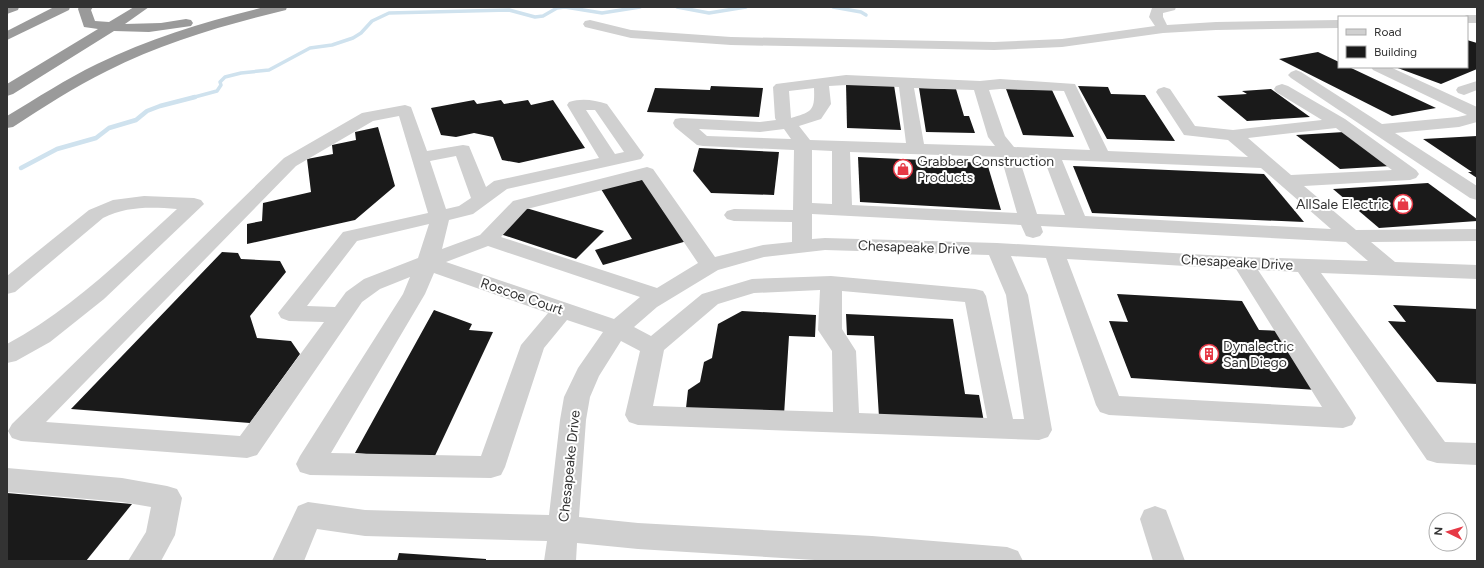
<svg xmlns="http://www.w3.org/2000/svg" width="1484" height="568" font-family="Figtree,sans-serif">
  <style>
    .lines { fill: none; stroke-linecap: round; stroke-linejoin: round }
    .stream-far1 { stroke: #cfe2ee; stroke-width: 3.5 }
    .stream { stroke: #cfe2ee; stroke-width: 4.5 }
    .building { fill: #1a1a1a }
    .minor { fill: #d0d0d0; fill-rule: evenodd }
    .highway { fill: #9a9a9a; fill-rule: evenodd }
    .labels { text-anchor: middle; stroke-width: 4; stroke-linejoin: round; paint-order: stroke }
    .poi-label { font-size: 14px; fill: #333; stroke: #fff; text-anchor: start }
    .street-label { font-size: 14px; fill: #333; stroke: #fff }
  </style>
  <rect width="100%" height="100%" fill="#fff"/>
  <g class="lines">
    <g class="stream-far1">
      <path d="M677 7 709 13 746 7"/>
      <path d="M833 7 861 12 866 15"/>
      <path d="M191 98 217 91 221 85 220 82 225 77 241 73 269 70 310 48 332 45 353 38 361 33 372 21 389 13 509 10 535 17 543 16 557 8 565 7 602 13 640 7"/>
    </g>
    <path class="stream" d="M21 168 57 149 96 138 109 128 136 120 147 111 160 106 195 97"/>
  </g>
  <g class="building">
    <path d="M1467 40 1477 43V69L1441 84 1395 67H1467Z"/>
    <path d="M1318 52 1339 62V67H1349L1436 108 1392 116 1279 59Z"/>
    <path d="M846 83 894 85 901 130 847 128Z"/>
    <path d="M711 86 763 88 759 117 647 112 655 88 710 90Z"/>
    <path d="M1078 86 1108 87 1111 94 1145 95 1175 141 1107 139Z"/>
    <path d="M919 88 956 89 964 116H969L975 133 926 132Z"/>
    <path d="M1006 89 1052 90 1074 137 1023 135Z"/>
    <path d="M1271 89 1310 117 1247 121 1217 96 1247 94 1242 91Z"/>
    <path d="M474 100 477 104 501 100 504 104 528 100 531 105 553 100 585 148 519 163 502 160 493 137 474 133 456 137 441 135 431 108Z"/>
    <path d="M378 127 395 186 355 220 247 244V224L262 221 263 203 311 192 307 159 333 154 332 145 356 140 355 132Z"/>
    <path d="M1344 132 1391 166 1340 169 1296 135Z"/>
    <path d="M1477 136V178L1468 172H1472L1423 139Z"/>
    <path d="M699 148 779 152 774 195 711 193 693 171Z"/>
    <path d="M858 157 987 163 1001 210 860 202Z"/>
    <path d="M1073 166 1264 174 1304 222 1092 213Z"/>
    <path d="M645 179 687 241 603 265 595 250 632 239 601 189Z"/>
    <path d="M1428 183 1477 219V221L1379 228 1333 189Z"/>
    <path d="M526 208 604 231 576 259 497 233Z"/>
    <path d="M222 252 238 253 241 259 280 261 286 272 250 316 257 338 291 341 300 354 250 423 71 409Z"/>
    <path d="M1117 294 1242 301 1259 330 1281 331 1317 390 1131 378 1109 321 1128 322Z"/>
    <path d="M1393 305 1477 309V384L1437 382 1388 321 1406 322Z"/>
    <path d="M434 310 472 324 469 330 493 332 433 460 355 453Z"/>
    <path d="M742 311 816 315 815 337 789 336 784 415 686 408 688 390 700 382 704 362 712 358 718 324Z"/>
    <path d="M846 314 953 319 965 394 979 395 984 422 879 417 874 336 847 335Z"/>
    <path d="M7 493 132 504 86 561H7Z"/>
    <path d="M399 553 486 559V561H397Z"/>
  </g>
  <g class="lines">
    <g class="minor">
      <path d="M1156 7H1176L1175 10 1163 13V17L1167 25 1216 22 1339 20V28L1216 30 1163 33 1062 47 994 50 731 45 631 38 585 27 583 24 585 21 590 20 631 30 731 37 994 42 1062 39 1155 26 1149 17 1152 8Z"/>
      <path d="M1467 15H1477V23H1467V17H1462Z"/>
      <path d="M1371 67H1390L1477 107V122L1459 127 1395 133 1477 186V200L1470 198 1291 78 1288 75 1291 72 1296 70 1301 72 1382 124 1458 117 1467 115 1373 70Z"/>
      <path d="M846 75 980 81 1000 79 1075 84 1108 151 1248 157 1228 140 1184 135 1156 92 1158 89 1164 87 1170 89 1195 126 1233 130 1322 120 1276 92 1274 89 1276 86 1282 84 1288 86 1345 119 1416 170 1419 174 1416 178 1410 180 1304 186 1356 230 1477 229V241L1371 242 1395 262 1477 265V279L1321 273 1445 442 1477 443V465L1437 463 1427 460 1298 272 1258 270 1352 411 1356 418 1352 425 1343 428 1109 415 1100 412 1096 405 1046 258 1011 256 1028 295 1052 430 1048 437 1039 440 638 425 629 422 625 415 640 351 621 341 599 376 590 397 586 420 579 517 638 523 872 536 1007 547 1018 551 1023 561H831L638 549 577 543 576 561H544L547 541 365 536 317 529 304 561H272L298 506 308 502 365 510 549 515 560 420 564 397 578 368 603 332 567 320 544 348 505 467 501 475 491 478 310 475 300 472 296 464 300 456 403 294 410 277 380 289 362 302 257 455 247 458 21 441 12 438 8 431 12 424 284 158 362 113 405 105 411 107 427 151 463 145 469 146 486 187 494 181 599 158 567 105 569 102C582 98 594 100 607 104L644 155 641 159 507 189 473 214 449 220 442 249 480 235 513 201 647 167 653 169 715 257 763 245 792 242V222L734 221 727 219 724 215 727 211 734 209 793 210 794 150 703 146 697 145 675 127 673 123 675 119 681 118 760 122 776 120 775 118 773 87 776 84ZM846 85 899 87 906 143 810 140 799 126 821 119 831 104 829 86ZM814 88C815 111 812 112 791 118L789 91ZM914 88 974 90 988 137 995 146 924 144ZM1000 89 1064 91 1090 150 1014 147 1005 136 989 90ZM586 110H595L624 152 615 154ZM399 116 428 213 343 232 278 313 281 318 289 321 324 322 240 436 46 422 296 166 373 121ZM1336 128 1392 170 1291 175 1248 138ZM699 129 760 132 784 129 791 139 707 136ZM812 150 832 151V204L812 203ZM850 152 1001 157 1017 213 852 205ZM456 156 471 198 459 206 446 209 430 161ZM1019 158 1044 159 1065 215 1037 214ZM1062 160 1261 168 1331 229 1085 216ZM642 180 698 263 657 288 501 237 527 209ZM812 214 1021 225 1026 236 1033 238 1040 236 1043 232 1041 226 1346 242 1368 261 1243 257 997 243 825 238 812 239ZM429 224 418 258 364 279 346 292 335 307 307 306 357 241ZM488 246 640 297 614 319 446 262ZM825 250 989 255 1006 295 1024 419H1013L986 296 983 291 975 289 831 276 752 279 702 294 651 336 634 327 657 307 718 270 764 257ZM1067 259 1236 269 1322 407 1119 396ZM434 273 548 313 521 345 481 456 331 453 425 294ZM820 290 818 330 832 351 833 412 653 406 664 350 718 304 754 293ZM842 291 965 302 987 418 859 413 856 351 842 329Z"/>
      <path d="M1477 81V90L1464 95 1458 93 1456 90 1458 87Z"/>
      <path d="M144 196 194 198 201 200 204 204 104 299 50 342 16 361 7 363V344C71 310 124 257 177 209 151 207 127 206 103 218L15 292 7 294V276L89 210 113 200Z"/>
      <path d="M7 468 122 478 167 486 177 489 182 498 175 535 161 561H128L146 532 151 507 122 502 7 492Z"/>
      <path d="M1155 506 1166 510 1185 561H1153L1140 519 1144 510Z"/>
    </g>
    <g class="highway">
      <path d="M7 7H19L18 10 7 14Z"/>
      <path d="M54 7H70L69 10 7 40V31Z"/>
      <path d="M79 7H93L91 10 95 21 109 22 134 7H149L125 24 161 23 186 19 191 20 193 23 191 26 149 32 114 31 13 94 7 96V84L98 29 84 27 78 9Z"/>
      <path d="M265 7H287L286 10C224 25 164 42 107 71 74 87 44 107 13 127L7 128V116C37 98 66 79 97 64 150 38 207 21 265 7Z"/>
    </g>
  </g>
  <defs>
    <symbol id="shop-ring" viewBox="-11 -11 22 22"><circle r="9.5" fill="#fff" stroke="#e63946" stroke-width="1.5"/><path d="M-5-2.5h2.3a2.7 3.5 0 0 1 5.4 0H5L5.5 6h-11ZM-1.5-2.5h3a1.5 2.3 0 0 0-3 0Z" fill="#e63946"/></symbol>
    <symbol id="building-ring" viewBox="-11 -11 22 22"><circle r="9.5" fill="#fff" stroke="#e63946" stroke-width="1.5"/><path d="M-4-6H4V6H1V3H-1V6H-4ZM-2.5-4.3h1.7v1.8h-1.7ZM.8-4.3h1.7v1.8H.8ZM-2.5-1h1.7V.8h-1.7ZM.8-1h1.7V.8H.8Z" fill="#e63946"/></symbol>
  </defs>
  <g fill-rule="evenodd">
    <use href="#shop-ring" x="892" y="158" width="22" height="22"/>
    <use href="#shop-ring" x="1392" y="193" width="22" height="22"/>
    <use href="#building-ring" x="1198" y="343" width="22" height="22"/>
  </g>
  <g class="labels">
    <g class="poi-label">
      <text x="917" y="166">Grabber Construction<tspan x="917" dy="16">Products</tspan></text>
      <text x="1389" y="209" text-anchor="end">AllSale Electric</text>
      <text x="1223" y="351">Dynalectric<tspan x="1223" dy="16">San Diego</tspan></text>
    </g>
    <g class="street-label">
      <text transform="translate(914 247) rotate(2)" y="5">Chesapeake Drive</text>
      <text transform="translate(1237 262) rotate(3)" y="5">Chesapeake Drive</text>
      <text transform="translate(522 296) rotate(19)" y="5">Roscoe Court</text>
      <text transform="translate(569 466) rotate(-84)" y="5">Chesapeake Drive</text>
    </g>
  </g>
  <rect width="1484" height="568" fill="none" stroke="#333333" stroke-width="16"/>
  <rect x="1338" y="16" width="130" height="52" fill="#ffffff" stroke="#adadad"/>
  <rect x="1346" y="29" width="20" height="6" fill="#d0d0d0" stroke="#adadad"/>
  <text x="1374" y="36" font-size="12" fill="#333333">Road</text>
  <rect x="1346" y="46" width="20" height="12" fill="#1a1a1a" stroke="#adadad"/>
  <text x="1374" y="56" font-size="12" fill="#333333">Building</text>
  <g transform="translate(1448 532) rotate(275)"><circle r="19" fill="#ffffff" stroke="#adadad"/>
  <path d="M0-3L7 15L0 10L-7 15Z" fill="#e63946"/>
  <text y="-6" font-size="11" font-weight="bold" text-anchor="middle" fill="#333333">N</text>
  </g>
</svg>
